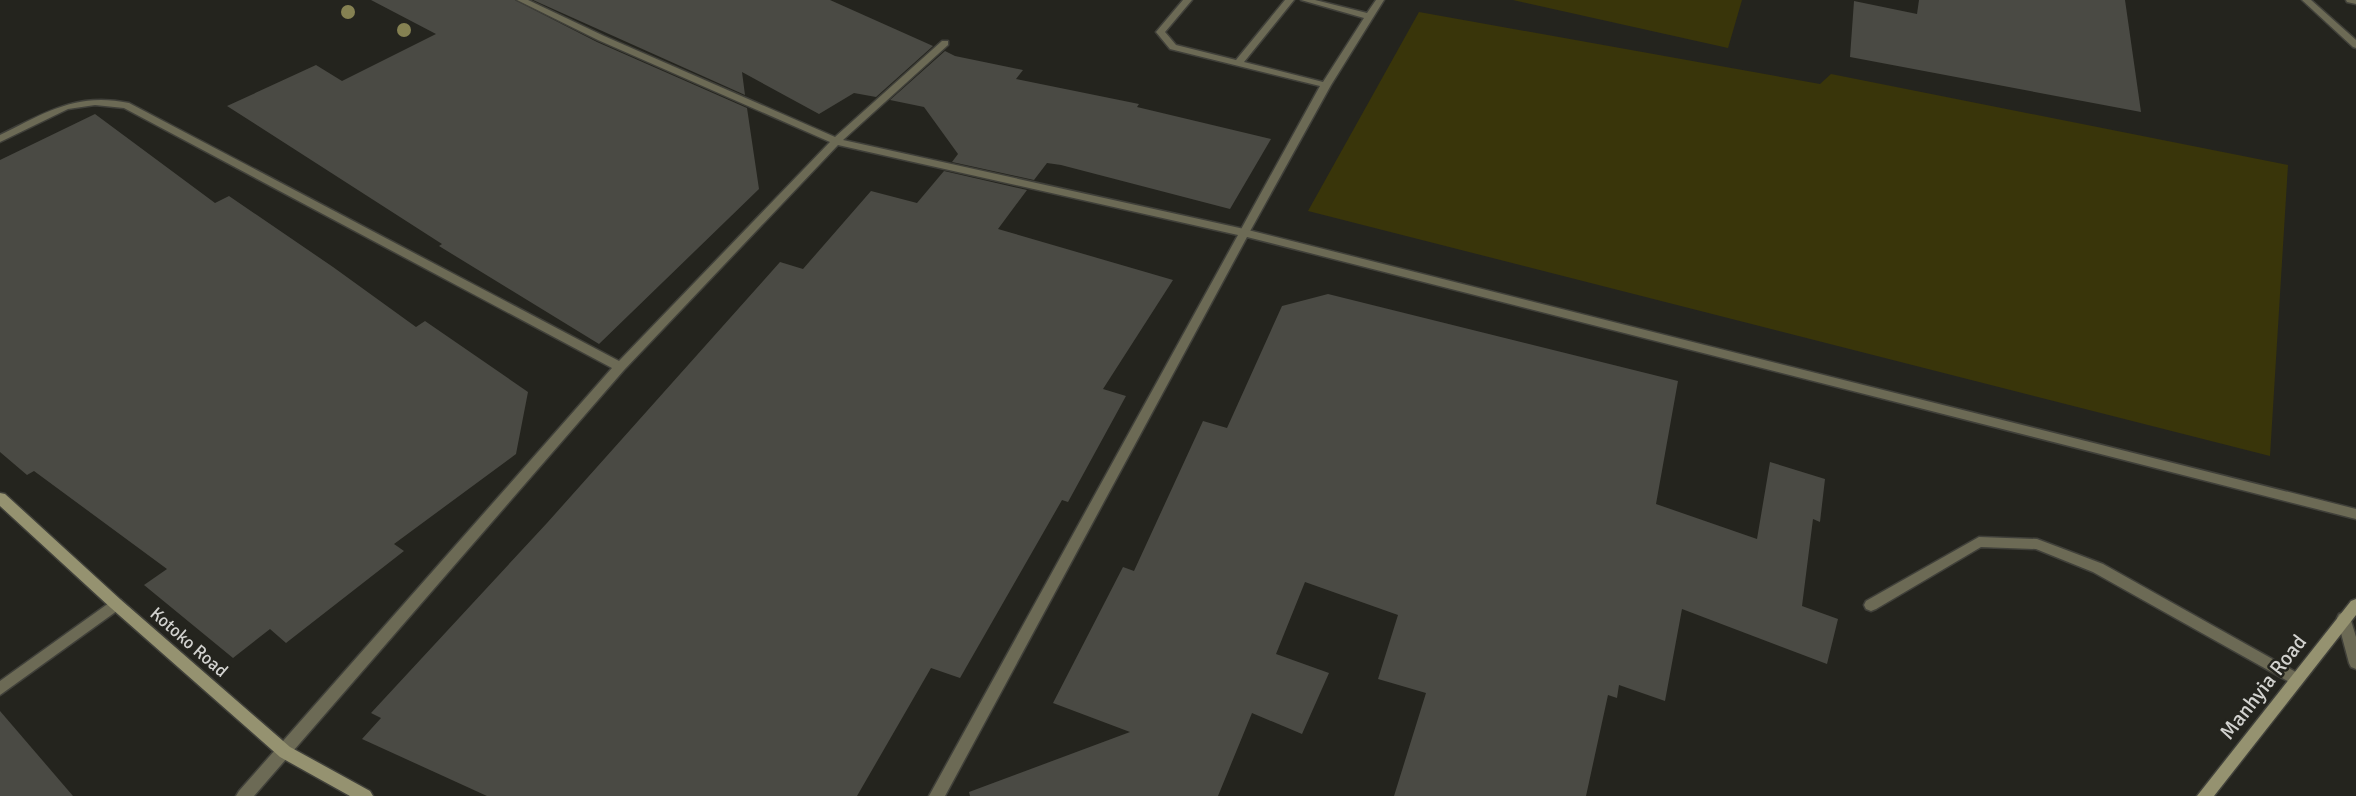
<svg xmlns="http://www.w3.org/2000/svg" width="2356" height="796" font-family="Signika,sans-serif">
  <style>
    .green { fill: #39350a }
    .building { fill: #4a4a44 }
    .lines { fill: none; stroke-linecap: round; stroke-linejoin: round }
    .lane-casing { stroke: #40403a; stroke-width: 3 }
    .street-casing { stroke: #40403a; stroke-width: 3 }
    .secondary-casing { stroke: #40403a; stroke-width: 3 }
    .lane { fill: #6c6a55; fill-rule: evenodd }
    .street { fill: #6c6a55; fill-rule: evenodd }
    .secondary { fill: #959270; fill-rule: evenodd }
    .tree { fill: #858152 }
    .labels { text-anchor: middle; stroke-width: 5; stroke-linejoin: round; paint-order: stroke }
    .street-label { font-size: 18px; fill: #d2d2cf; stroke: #24241e }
    .near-street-label { font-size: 21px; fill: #d2d2cf; stroke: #24241e }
  </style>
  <rect width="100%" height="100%" fill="#24241e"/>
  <g class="green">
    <path d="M1513 0H1742L1728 48Z"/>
    <path d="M1419 12 1820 84 1831 74 2288 165 2270 456 1308 211Z"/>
  </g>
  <g class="building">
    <path d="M371 0H515L597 42 747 108 759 189 599 344 439 246 442 244 227 106 316 65 342 81 436 34Z"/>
    <path d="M533 0H830L933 46 876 97 854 93 819 114 742 72 745 95Z"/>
    <path d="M1919 0H2125L2141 112 1850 57 1854 1 1917 14Z"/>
    <path d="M945 51 955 56 1023 70 1016 79 1139 104 1137 107 1271 139 1230 209 1061 165 1047 163 1034 180 952 162 958 154 924 107 890 100Z"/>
    <path d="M95 114 215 203 229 196 333 267 416 327 425 321 528 392 516 454 394 544 404 551 286 643 270 629 233 658 144 585 167 569 34 471 27 475 0 452V160Z"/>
    <path d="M944 171 1027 190 998 229 1173 280 1103 389 1126 396 1068 502 1062 500 960 678 931 668 857 796H487L362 739 381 718 371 713 547 523 780 262 803 269 871 191 917 203Z"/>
    <path d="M1328 294 1678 381 1656 504 1757 539 1770 462 1825 479 1820 522 1813 519 1802 606 1838 619 1827 664 1682 609 1665 701 1619 685 1617 698 1608 695 1586 796H1394L1426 693 1378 679 1398 615 1305 582 1276 654 1329 673 1302 734 1252 713 1218 796H970L969 792 1130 732 1053 703 1123 567 1134 571 1203 421 1227 428 1282 306Z"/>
    <path d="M0 711 73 796H0Z"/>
  </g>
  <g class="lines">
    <defs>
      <g id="lane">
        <path d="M1183 0H1192L1165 32 1176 45 1236 60 1285 0H1294L1244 62 1323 82 1364 18 1301 0H1315L1367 13 1376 0H1384L1331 85 1249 233 1244 237 1239 233 1320 86 1170 49 1156 32Z"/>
        <path d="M2302 0H2311L2356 40V48L2353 47Z"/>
        <path d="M2346 0H2356V4L2347 2Z"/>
        <path d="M1979 537 2037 539 2103 564 2301 675 2303 679 2301 683 2296 685 2291 683 2093 572 2036 549 1981 547 1876 609 1871 611 1866 609 1864 605 1866 601Z"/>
      </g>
      <g id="street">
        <path d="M517 0H528L604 36 835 137 942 41H948V45L843 140 1244 229 2356 509V519L1247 237 945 796H929L1238 235 838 145 624 370 254 796H236L239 791 612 368 124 108 95 105 68 109 0 142V135C45 113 76 92 129 103L619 361 830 142 598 40Z"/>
        <path d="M116 598 121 600 123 604 121 608 0 695V681Z"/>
        <path d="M2344 612 2349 614 2356 637V669L2351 667 2349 663 2337 618 2339 614Z"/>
      </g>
      <g id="secondary">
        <path d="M0 493 5 494 121 600 290 747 370 791 373 796H350L280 757 111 608 0 506Z"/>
        <path d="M2356 599V615L2214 796H2197L2351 601Z"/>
      </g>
    </defs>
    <use href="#lane" class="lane-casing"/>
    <use href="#street" class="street-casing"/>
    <use href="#secondary" class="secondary-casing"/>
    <use href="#lane" class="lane"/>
    <use href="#street" class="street"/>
    <use href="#secondary" class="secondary"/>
  </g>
  <g class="tree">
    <circle cx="348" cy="12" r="7"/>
    <circle cx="404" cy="30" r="7"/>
  </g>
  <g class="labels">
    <g class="street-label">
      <text transform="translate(189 642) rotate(41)" y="6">Kotoko Road</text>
    </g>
    <g class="near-street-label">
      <text transform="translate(2263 687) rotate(-52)" y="7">Manhyia Road</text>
    </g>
  </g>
</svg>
